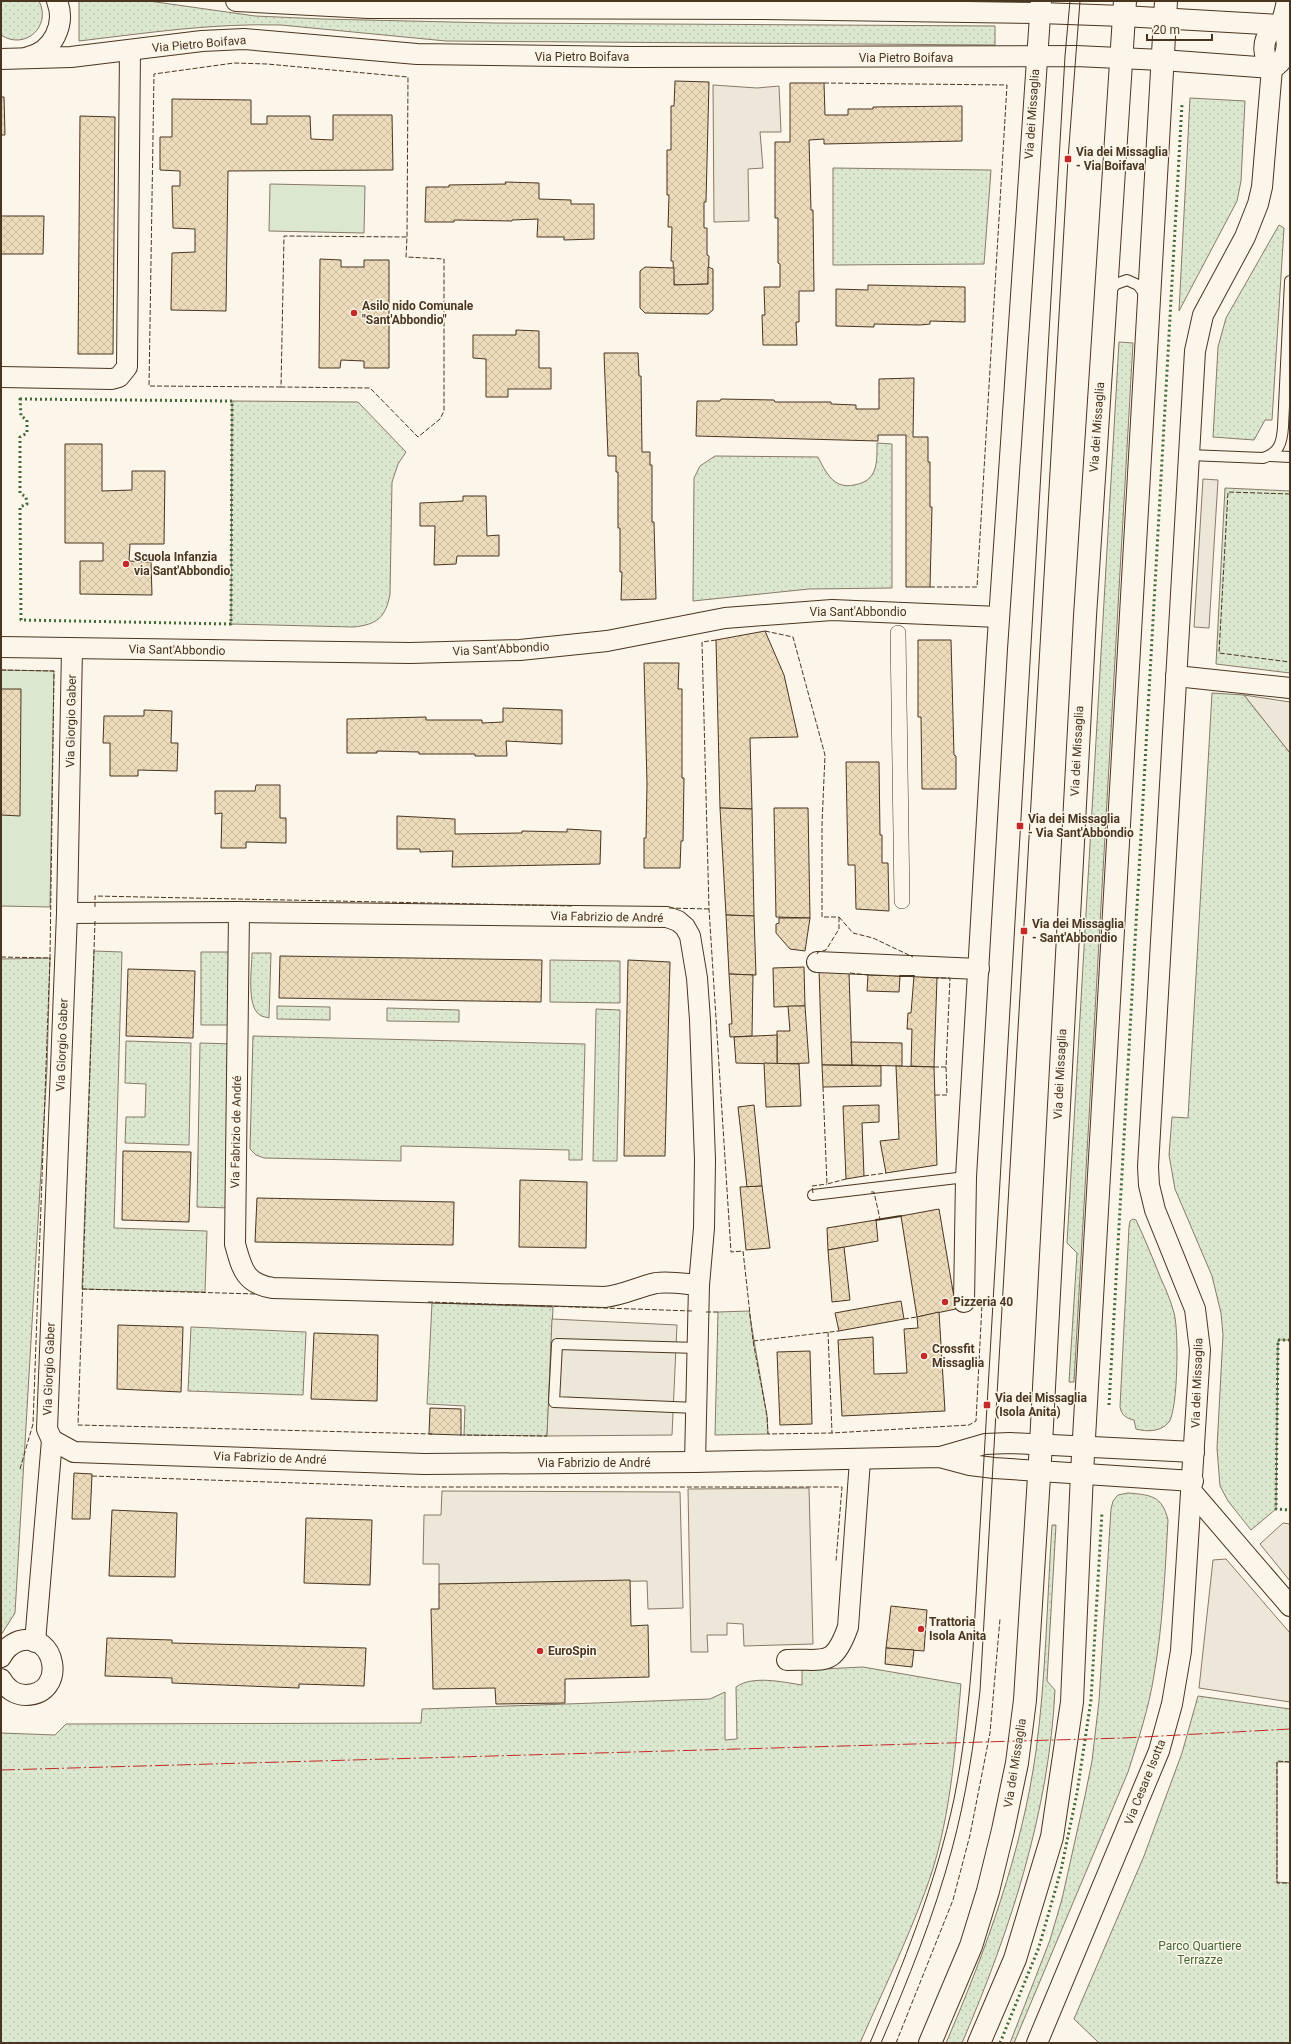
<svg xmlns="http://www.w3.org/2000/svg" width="1291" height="2044" font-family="Roboto,sans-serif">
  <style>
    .green { fill: url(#green-dots); stroke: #887966 }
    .pitch { fill: #dce7d0; stroke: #887966 }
    .parking { fill: #ede7d9; stroke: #887966 }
    .building { fill: url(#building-cross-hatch); stroke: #4a3520 }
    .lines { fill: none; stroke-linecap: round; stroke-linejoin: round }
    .service-casing { stroke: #4a3520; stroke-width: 12 }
    .pedestrian-casing { stroke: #4a3520; stroke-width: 16 }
    .minor-casing { stroke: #4a3520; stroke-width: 22 }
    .secondary-casing { stroke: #4a3520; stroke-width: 24 }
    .service { stroke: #fbf6e9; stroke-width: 10 }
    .pedestrian { stroke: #fbf6e9; stroke-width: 15 }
    .minor { stroke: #fbf6e9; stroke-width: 20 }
    .secondary { stroke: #fbf6e9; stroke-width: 22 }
    .tram { stroke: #4a3520; stroke-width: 1 }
    .hedge { stroke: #436837; stroke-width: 3; stroke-dasharray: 2 3; stroke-linecap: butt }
    .fence { stroke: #4a3520; stroke-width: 1; stroke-dasharray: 5 2; stroke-linecap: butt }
    .wall { stroke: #4a3520; stroke-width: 2 }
    .power { stroke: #c62828; stroke-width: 1; stroke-dasharray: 14 3 2 3; stroke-linecap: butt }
    .poi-dot { fill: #c62828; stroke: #fbf6e9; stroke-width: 1.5 }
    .labels { text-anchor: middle; stroke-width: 3; stroke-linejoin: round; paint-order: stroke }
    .street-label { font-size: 12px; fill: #4a3520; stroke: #fbf6e9 }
    .poi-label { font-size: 12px; font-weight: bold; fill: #4a3520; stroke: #fbf6e9; text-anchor: start }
    .park-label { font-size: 12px; fill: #436837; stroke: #fbf6e9 }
  </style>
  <defs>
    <pattern id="green-dots" width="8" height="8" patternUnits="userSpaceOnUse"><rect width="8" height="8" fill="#dce7d0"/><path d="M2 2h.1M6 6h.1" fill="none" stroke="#bec7b2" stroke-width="1.8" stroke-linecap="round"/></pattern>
    <pattern id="building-cross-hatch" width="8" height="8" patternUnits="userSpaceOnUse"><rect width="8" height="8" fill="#ecdcbc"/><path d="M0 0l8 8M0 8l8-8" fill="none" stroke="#ccbda1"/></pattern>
  </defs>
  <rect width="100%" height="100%" fill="#fbf6e9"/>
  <g class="green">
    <path d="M1 1H39C52 26 25 51 1 35Z"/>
    <path d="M79 1H149L255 16 322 19 495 23 995 26V45L446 41 281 25C213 23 147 33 79 41Z"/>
    <path d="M1190 98 1245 101 1241 181 1237 201 1179 311Z"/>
    <path d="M833 168 991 170 984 264 833 265Z"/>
    <path d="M1279 225 1284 228 1272 420H1265L1254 440 1213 437 1218 347 1226 318Z"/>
    <path d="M1119 342 1133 343 1074 1382H1069L1077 1253 1067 1243Z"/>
    <path d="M232 401 358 402 406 452 398 464 392 482 390 594C386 617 377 625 353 627L231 624Z"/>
    <path d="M877 443 892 444V588L809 589 693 601 694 478 700 466 715 456 818 457C822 465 829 480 839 484 843 486 850 486 854 485 878 481 877 463 877 443Z"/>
    <path d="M1225 488 1290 491V673L1216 664Z"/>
    <path d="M1212 693 1244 695 1290 753V1340H1278L1276 1509 1251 1530 1228 1501 1220 1486 1217 1448 1223 1335 1221 1313 1212 1276 1175 1189 1169 1155 1172 1117 1188 1118Z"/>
    <path d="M94 951 122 952 114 1228 207 1231 205 1292 82 1289Z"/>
    <path d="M201 952H235L234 1025H201Z"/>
    <path d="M252 953H271L269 1018C267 1017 262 1017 260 1015 246 1007 252 967 252 953Z"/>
    <path d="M50 958 47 1069 15 1613 1 1635V959Z"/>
    <path d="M550 960 620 961V1003L550 1002Z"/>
    <path d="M277 1006 330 1007V1020L277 1019Z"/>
    <path d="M387 1008 459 1010V1022L387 1021Z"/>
    <path d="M596 1009 620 1010 617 1161H593Z"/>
    <path d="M253 1036 585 1044 582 1160H569V1150L401 1146V1161L264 1158 256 1155 250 1149Z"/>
    <path d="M126 1041 191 1043 189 1145 125 1143 126 1117H145L146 1084 125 1083Z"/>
    <path d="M200 1043 233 1044 231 1208 197 1207Z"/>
    <path d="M1133 1219 1136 1220C1145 1239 1153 1259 1161 1279 1166 1290 1171 1301 1174 1313 1179 1330 1178 1409 1169 1422 1161 1432 1147 1432 1136 1429L1134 1420C1126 1418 1122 1416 1120 1407L1129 1227 1130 1221Z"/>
    <path d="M432 1303 553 1307 547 1436 464 1435 465 1406 427 1404Z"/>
    <path d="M749 1311 767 1416 768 1434 715 1435 718 1312Z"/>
    <path d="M191 1327 306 1332 303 1395 188 1391Z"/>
    <path d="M1128 1493C1150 1495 1162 1495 1168 1520 1165 1572 1163 1624 1154 1675 1149 1708 1138 1740 1128 1772L1014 2043H1010L1050 1940 1062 1899 1085 1796 1092 1761 1099 1701 1111 1509 1113 1501 1118 1495Z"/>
    <path d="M1052 1525H1056L1047 1681 1055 1690C1049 1812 1010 1931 962 2043H946C986 1950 1022 1852 1036 1751 1046 1677 1047 1600 1052 1525Z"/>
    <path d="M863 1667 961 1684C955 1754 950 1826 925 1892 906 1943 882 1993 860 2043H1V1733L55 1735 66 1724 421 1723 422 1709 710 1699 725 1692V1740L737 1739 736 1687C753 1675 782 1682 802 1685V1670Z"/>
    <path d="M1198 1696 1290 1709V1762H1277V1882L1290 1883V2043H1099L1074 2019 1144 1856 1182 1753Z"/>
  </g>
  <g class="pitch">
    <path d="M270 184 365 186 364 233 269 231Z"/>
    <path d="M1 670 54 671 50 907 1 906Z"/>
  </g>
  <g class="parking">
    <path d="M713 85 757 88 779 86 781 132H760L763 168 748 169 749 221 714 222Z"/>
    <path d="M1203 479 1218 480 1209 628 1194 627Z"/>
    <path d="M1244 695 1290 702V753Z"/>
    <path d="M552 1319 677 1325 672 1435 547 1436Z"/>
    <path d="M809 1488 813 1644 744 1646 743 1624 727 1623V1635H707L708 1652H691L688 1489Z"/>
    <path d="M442 1491 680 1492 683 1608 648 1609 647 1581 439 1584V1564H423L424 1515H441Z"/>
    <path d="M1283 1523 1290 1524V1581L1260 1544Z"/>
    <path d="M1226 1559 1290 1633V1702L1199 1688 1213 1560Z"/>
  </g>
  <g class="building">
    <path d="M675 81 709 82 706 202H704V228H707V255L709 256 708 284 674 285 673 261H671L672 227H668L669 195H667V150H671V106H674Z"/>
    <path d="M790 83H824L825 115H848V109H873V107L962 106V141L824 144V139L809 140 811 210H813L814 291H799V322H796L797 345H763L762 315H765L764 287H780V264L778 263V218H775V142H790Z"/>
    <path d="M1 97H4L5 135H1Z"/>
    <path d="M172 99 251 100V124H267V116H310L311 139 333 140V115H392L393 170 228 171 226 311 171 310 172 253 195 252V229L173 228 172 186H180V171L160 170V137H172Z"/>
    <path d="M80 116 115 117 113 354H78Z"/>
    <path d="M505 182 539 183V199L571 200V204H594V239L564 240V237H537L538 219 512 220V221L454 220V222H425L426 187H449V185L506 184Z"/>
    <path d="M1 216H44L43 254H1Z"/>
    <path d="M320 259 341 260V267H364V260H389V368H364V361L341 360 340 368H319Z"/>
    <path d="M645 267 674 268V285L708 284V267L713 269V310L708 314 645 313 640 308V271Z"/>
    <path d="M868 285 965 287V322L930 321V324L920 325 874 324V327L836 326V289L868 290Z"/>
    <path d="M516 330 539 331V368H551V389H508V397H486V359L473 358V335H516Z"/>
    <path d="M604 353H638L639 376H641L642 452H650V465H652V522H654L656 599 621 600 622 572H620V528H618V472H616V456H608Z"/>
    <path d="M914 378 913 437H928V462H930V507H932L930 587H906V435H878V441L696 436 697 401H720L721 399 774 400 775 402H831V404L856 405V409H879V379Z"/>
    <path d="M65 444H102V491L132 490V471H165L164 544H130L129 561 151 562 152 595 80 594V561H103V543H65Z"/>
    <path d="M463 496H486L487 536 499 535V556H457L456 564 434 565 435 526H420V503L463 501Z"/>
    <path d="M765 631 784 675 798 737 750 738 752 809 720 808 716 640Z"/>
    <path d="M918 640H951L954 755 956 756V789H922L921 717H918Z"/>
    <path d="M644 663H679L678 689H682V778H684L683 841H681L680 868H644V838H646L647 784Z"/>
    <path d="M1 689H21L20 816 1 815Z"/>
    <path d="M503 708 562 710V744L506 741 507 756H475V754H419V752L377 751V753H347V719L426 717V720H482V723L503 722Z"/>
    <path d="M144 710 172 711 171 743H178L177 771 138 770V776H110V743H103L104 716H144Z"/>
    <path d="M846 762H879L880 835H882V863H888L889 911 856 909 855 865H848Z"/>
    <path d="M256 785H280V818H286V843L246 842V848H221L222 813 215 814V791H255Z"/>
    <path d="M720 808 752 809 754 916 726 915Z"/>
    <path d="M774 808H808L810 918 776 917Z"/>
    <path d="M397 816 455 819V834L522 833V831L567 832V829L601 831 600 864 452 867 453 851 420 852V849H397Z"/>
    <path d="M726 915 754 916 756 975 729 974Z"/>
    <path d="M779 918H810L805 951 790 949 776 933V924L779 923Z"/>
    <path d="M280 956 542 960 541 1002 279 998Z"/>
    <path d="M628 960 670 962 665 1156H624Z"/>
    <path d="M804 967 805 1006 774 1007 773 968Z"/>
    <path d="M128 969 195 971 193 1038 126 1036Z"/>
    <path d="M819 969 849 973 852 1065H822Z"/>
    <path d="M729 974 753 975 752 1036 730 1037 729 1024H732Z"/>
    <path d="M868 975 900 976 899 992 867 991Z"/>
    <path d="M914 976 937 978 934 1067 911 1066 912 1029H907L908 1013H911Z"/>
    <path d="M788 1006H805L809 1063 777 1064V1031H790Z"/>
    <path d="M777 1035V1064L736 1063 734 1037Z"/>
    <path d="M851 1042 902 1043V1066L852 1065Z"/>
    <path d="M764 1063 799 1064 801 1106 766 1107Z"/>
    <path d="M822 1065 881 1066V1086L823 1087Z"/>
    <path d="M896 1066 934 1067 937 1165 886 1173 880 1141 899 1139Z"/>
    <path d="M754 1105 762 1186 747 1187 738 1107Z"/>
    <path d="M879 1105V1122L862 1123 864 1176 846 1179 843 1106Z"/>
    <path d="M123 1151 191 1152 189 1222 122 1220Z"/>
    <path d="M520 1180 587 1182 586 1248 519 1247Z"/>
    <path d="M762 1186 770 1248 746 1250 740 1187Z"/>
    <path d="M257 1198 454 1202 453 1245 255 1242Z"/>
    <path d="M939 1209 956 1309 917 1317 901 1216Z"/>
    <path d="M876 1220 878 1241 828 1250 827 1228Z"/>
    <path d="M844 1247 850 1300 832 1302 828 1250Z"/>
    <path d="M901 1301 904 1319 839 1331 835 1313Z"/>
    <path d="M939 1312 945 1411 842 1416 838 1340 873 1337 874 1374 907 1373 904 1329 918 1328 917 1317Z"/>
    <path d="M118 1325 183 1327 181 1392 117 1389Z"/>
    <path d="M314 1333 378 1335 377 1401 311 1399Z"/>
    <path d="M810 1351 812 1424 780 1425 777 1352Z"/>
    <path d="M430 1408 461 1409V1435L429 1434Z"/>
    <path d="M74 1473 92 1474 90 1519H72Z"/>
    <path d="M112 1510 177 1513 175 1577 109 1576Z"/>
    <path d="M306 1518 372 1520 370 1585 304 1583Z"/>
    <path d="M630 1580 631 1626 648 1625 649 1677 565 1679V1703L496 1704 495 1688 433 1689 431 1609H439V1584Z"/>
    <path d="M891 1606 927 1610 924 1651 886 1648Z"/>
    <path d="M107 1638 172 1640V1643L366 1648 364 1686 299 1684V1688L172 1683V1678L105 1676Z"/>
    <path d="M886 1648 914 1650 912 1667 885 1664Z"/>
  </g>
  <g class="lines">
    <defs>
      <g id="service">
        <path d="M1109 292 1116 284 1127 280 1138 285 1146 296"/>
        <path d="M1189 455 1263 458C1279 453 1282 443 1283 427L1290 281"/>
        <path d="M1270 456 1290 457"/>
        <path d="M813 1195 966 1177"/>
        <path d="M696 1408 554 1402 557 1344 698 1348"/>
      </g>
      <path id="pedestrian" d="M898 633 902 901"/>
      <g id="minor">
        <path d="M28 57C53 52 66 24 57 1"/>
        <path d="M1 59 71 57 202 41 244 39 417 54 632 57 1076 56 1162 60 1272 68C1289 61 1291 37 1279 25L1123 16 1040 13 760 9 368 8 236 1"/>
        <path d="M1 377 112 379 119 377 127 367 130 50"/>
        <path d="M1 647 410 653 520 650 607 641 725 618 832 610 999 617"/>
        <path d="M1176 676 1290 688"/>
        <path d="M239 912 235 1244C242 1269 245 1284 273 1288L605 1297C623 1295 638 1287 656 1283 669 1281 686 1284 699 1285"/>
        <path d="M67 913 239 912 667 917 678 921 685 927 690 936 697 978 700 1020 705 1160 704 1228 699 1285 695 1462"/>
        <path d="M817 962 979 969"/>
        <path d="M964 1302 966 1177 997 649 1041 1"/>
        <path d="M52 1440 74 1452 424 1464 695 1462 940 1457 970 1465 994 1468 1193 1481"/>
        <path d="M52 1440 47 1429 67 913 72 649"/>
        <path d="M940 1457 985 1444 1010 1443 1194 1452"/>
        <path d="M1192 1492 1290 1606"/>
        <path d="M35 1642 52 1440"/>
        <path d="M1 1657C5 1649 11 1644 19 1641 56 1630 68 1694 26 1695 15 1695 6 1688 1 1679"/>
        <path d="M787 1660C824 1658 833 1669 848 1627L860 1460"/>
        <path d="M1037 2043 1159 1751 1172 1704 1181 1651 1200 1350 1195 1309 1155 1210 1149 1185 1148 1167 1195 351 1203 315 1245 237 1258 204 1262 187 1272 68C1263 58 1261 42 1271 31 1273 29 1277 28 1279 25 1284 19 1285 9 1287 1"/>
      </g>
      <g id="secondary">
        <path d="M930 2043 971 1946 988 1891 1003 1830 1017 1763 1025 1700 1041 1444 1085 616 1125 1"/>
        <path d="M979 2043 1015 1959 1052 1837 1072 1702 1082 1473 1166 1"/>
      </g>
    </defs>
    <use href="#service" class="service-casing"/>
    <use href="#pedestrian" class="pedestrian-casing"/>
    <use href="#minor" class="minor-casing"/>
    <use href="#secondary" class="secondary-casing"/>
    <use href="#service" class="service"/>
    <use href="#pedestrian" class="pedestrian"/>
    <use href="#minor" class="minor"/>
    <use href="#secondary" class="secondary"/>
    <g class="tram">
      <path d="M870 2043C903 1964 936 1884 954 1799 964 1750 969 1699 973 1649L1065 56 1070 1"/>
      <path d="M881 2043C908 1980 934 1916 952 1849 966 1797 974 1744 980 1691L1068 159 1080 1"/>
    </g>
    <g class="hedge">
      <path d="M20 399 232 401 231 624 21 620 20 507 27 504 26 497 20 493V437L27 433V420L21 416Z"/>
      <path d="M1290 1340H1278L1276 1509 1290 1510"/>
      <path d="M1109 1405 1182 104"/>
      <path d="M1000 2043 1039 1947 1061 1870 1077 1793 1091 1700 1102 1512"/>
    </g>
    <g class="fence">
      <path d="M824 83 1007 85 977 587H930"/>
      <path d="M281 387 149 386 154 74 234 63 267 64 408 77 407 237 406 257 444 259V411L440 419 418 437 370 388 281 387 284 236 407 237"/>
      <path d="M1290 494 1228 492 1219 653 1290 662"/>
      <path d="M765 631 793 637 825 755 822 824V917H839"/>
      <path d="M716 640 702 642 709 909 731 1252 743 1251 753 1341 767 1416 768 1434 832 1433 969 1425 976 1421 982 1304 969 1307"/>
      <path d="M1 670 54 671 50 959"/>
      <path d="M95 907V896L573 906"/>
      <path d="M669 908 709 909"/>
      <path d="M839 917 853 933 873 938 913 957"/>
      <path d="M95 921 78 1425 432 1434"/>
      <path d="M817 954 818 952 826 950 839 929V917"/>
      <path d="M1 957 50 958"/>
      <path d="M850 973 868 975"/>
      <path d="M934 1067H946L950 978H937"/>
      <path d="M823 1087 827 1184 846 1179"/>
      <path d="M935 1095H947L946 1067"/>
      <path d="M864 1176 886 1173"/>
      <path d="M871 1192H874L880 1219"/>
      <path d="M813 1193 812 1186 827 1184"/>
      <path d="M82 1289 256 1294"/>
      <path d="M428 1302 692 1311"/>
      <path d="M706 1312H718"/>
      <path d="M904 1319 917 1317"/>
      <path d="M828 1332 832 1433"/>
      <path d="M753 1341 839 1331"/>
      <path d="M460 1435 547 1436"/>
      <path d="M20 1469 33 1424 50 958"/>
      <path d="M92 1476 415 1487H842L836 1561"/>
      <path d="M1290 1762 1277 1761V1883H1290"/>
      <path d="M896 2043 953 1900 970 1835 990 1733 1000 1619"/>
    </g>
    <g class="wall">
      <path d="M900 976H914"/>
      <path d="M876 1220 901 1216"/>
    </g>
    <path class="power" d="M1 1770 1124 1738 1290 1729"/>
  </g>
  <g class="poi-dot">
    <rect x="1064" y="155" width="8" height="8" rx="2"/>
    <circle cx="354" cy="313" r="4"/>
    <circle cx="126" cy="564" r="4"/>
    <rect x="1016" y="822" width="8" height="8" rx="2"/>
    <rect x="1020" y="927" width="8" height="8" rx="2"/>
    <circle cx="945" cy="1302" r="4"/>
    <circle cx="924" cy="1356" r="4"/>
    <rect x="983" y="1401" width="8" height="8" rx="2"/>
    <circle cx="921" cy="1629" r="4"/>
    <circle cx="540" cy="1651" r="4"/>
  </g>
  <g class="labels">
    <g class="street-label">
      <text transform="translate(199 44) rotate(-5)" y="4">Via Pietro Boifava</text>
      <text x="582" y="61">Via Pietro Boifava</text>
      <text x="906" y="62">Via Pietro Boifava</text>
      <text transform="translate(1032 114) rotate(-86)" y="4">Via dei Missaglia</text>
      <text transform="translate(1097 427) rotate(-86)" y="4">Via dei Missaglia</text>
      <text x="858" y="616">Via Sant'Abbondio</text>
      <text transform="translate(501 649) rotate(-3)" y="4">Via Sant'Abbondio</text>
      <text transform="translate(177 650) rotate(1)" y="4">Via Sant'Abbondio</text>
      <text transform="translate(71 721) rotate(-89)" y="4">Via Giorgio Gaber</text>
      <text transform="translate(1077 751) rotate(-87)" y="4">Via dei Missaglia</text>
      <text transform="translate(607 917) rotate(1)" y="4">Via Fabrizio de André</text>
      <text transform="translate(62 1045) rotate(-88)" y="4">Via Giorgio Gaber</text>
      <text transform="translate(1060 1074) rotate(-87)" y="4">Via dei Missaglia</text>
      <text transform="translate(236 1132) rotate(-89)" y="4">Via Fabrizio de André</text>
      <text transform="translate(49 1369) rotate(-88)" y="4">Via Giorgio Gaber</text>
      <text transform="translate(1197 1383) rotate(-88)" y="4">Via dei Missaglia</text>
      <text transform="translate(270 1458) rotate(2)" y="4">Via Fabrizio de André</text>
      <text x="594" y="1467">Via Fabrizio de André</text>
      <text transform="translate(1015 1763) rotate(-81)" y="4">Via dei Missaglia</text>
      <text transform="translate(1145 1782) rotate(-68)" y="4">Via Cesare Isotta</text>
    </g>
    <g class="poi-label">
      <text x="1076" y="156">Via dei Missaglia<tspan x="1076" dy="14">- Via Boifava</tspan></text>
      <text x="362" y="310">Asilo nido Comunale<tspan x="362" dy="14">"Sant'Abbondio"</tspan></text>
      <text x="134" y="561">Scuola Infanzia<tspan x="134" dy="14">via Sant'Abbondio</tspan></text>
      <text x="1028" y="823">Via dei Missaglia<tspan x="1028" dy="14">- Via Sant'Abbondio</tspan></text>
      <text x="1032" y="928">Via dei Missaglia<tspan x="1032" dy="14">- Sant'Abbondio</tspan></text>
      <text x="953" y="1306">Pizzeria 40</text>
      <text x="932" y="1353">Crossfit<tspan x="932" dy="14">Missaglia</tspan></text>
      <text x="995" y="1402">Via dei Missaglia<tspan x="995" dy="14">(Isola Anita)</tspan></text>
      <text x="929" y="1626">Trattoria<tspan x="929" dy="14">Isola Anita</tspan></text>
      <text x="548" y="1655">EuroSpin</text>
    </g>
    <g class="park-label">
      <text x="1200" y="1950">Parco Quartiere<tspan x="1200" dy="14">Terrazze</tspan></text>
    </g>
  </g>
  <rect width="1291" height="2044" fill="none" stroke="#4a3520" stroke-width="4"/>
  <path d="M1147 34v6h65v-6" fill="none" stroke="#4a3520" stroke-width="2"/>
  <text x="1153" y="34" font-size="12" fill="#4a3520" stroke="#fbf6e9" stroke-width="3" paint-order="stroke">20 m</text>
</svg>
